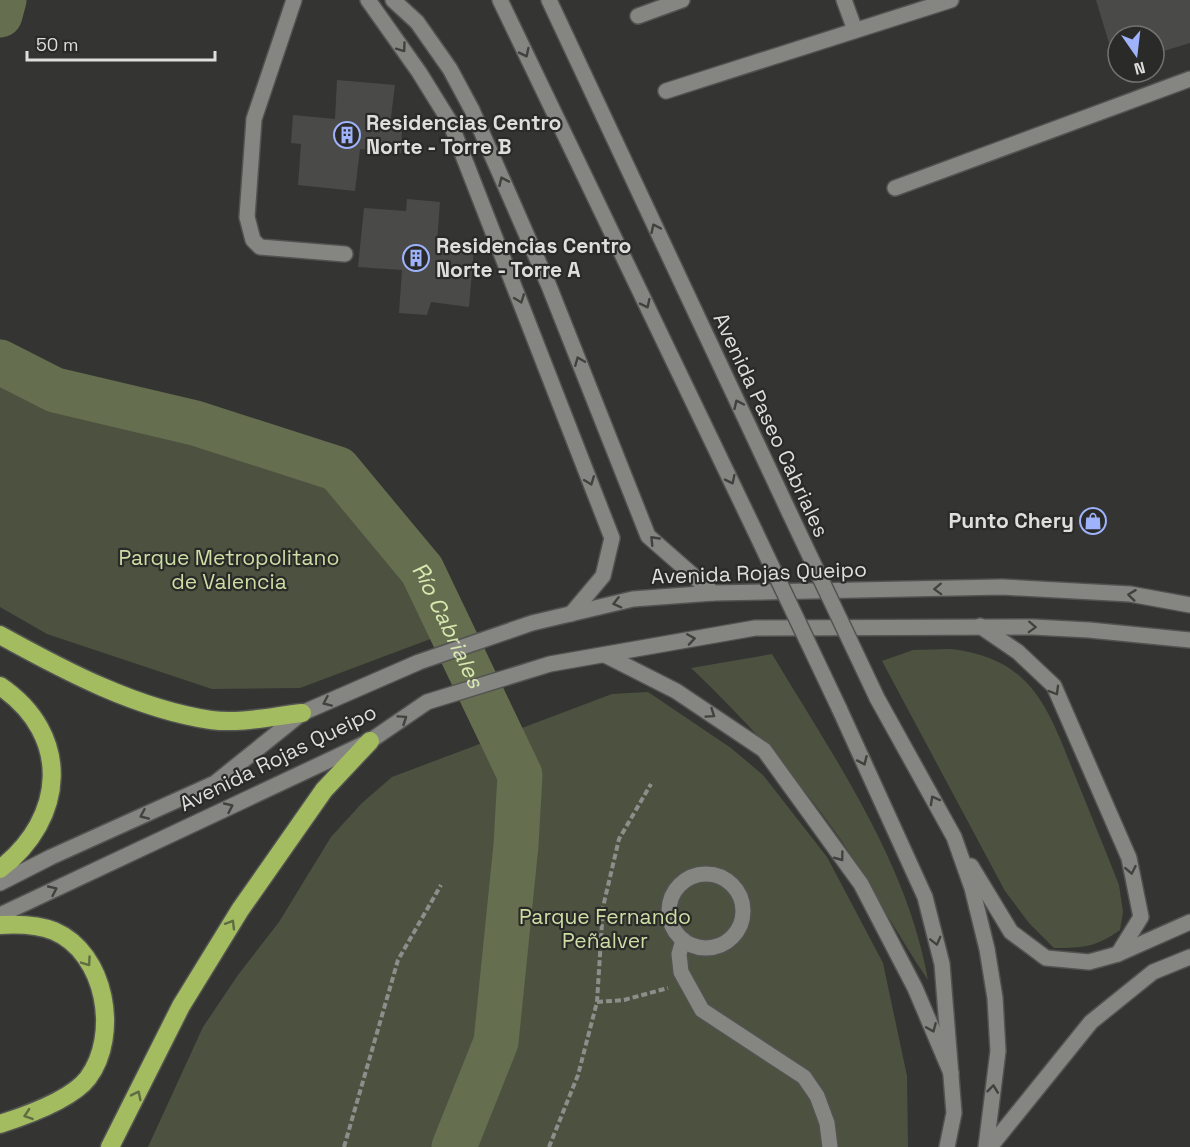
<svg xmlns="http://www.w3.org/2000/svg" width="1190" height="1147" font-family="'Space Grotesk',sans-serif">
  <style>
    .green { fill: #4c523f }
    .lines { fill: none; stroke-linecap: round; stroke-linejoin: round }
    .river { stroke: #656e4f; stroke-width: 45 }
    .building { fill: #4a4b48 }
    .minor-casing { stroke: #525351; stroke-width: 18 }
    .highway-casing { stroke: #525351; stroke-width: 21 }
    .path { stroke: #8d8e8b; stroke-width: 4; stroke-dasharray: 6 3; stroke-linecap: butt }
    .minor { stroke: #858682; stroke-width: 15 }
    .highway { stroke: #a3bc5f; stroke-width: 18 }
    .minor-bridge-casing { stroke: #525351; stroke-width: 18; stroke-linecap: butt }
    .minor-bridge { stroke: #858682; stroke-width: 15 }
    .oneway { stroke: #41423e }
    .oneway2 { stroke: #606c41 }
    .labels { text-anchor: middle; stroke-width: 4.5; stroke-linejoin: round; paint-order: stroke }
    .poi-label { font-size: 21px; font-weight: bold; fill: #dedfdd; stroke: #2a2b28; text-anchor: start }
    .street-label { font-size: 21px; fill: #dedfdd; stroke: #2a2b28 }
    .park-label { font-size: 21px; fill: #cddea5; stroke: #2a2b28 }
    .water-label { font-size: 22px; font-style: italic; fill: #d7e9af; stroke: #2a2b28 }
  </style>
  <rect width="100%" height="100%" fill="#343532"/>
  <g class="green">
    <path d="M0 370 59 408 352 476 439 594 457 629 300 688 212 689 47 634 0 607Z"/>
    <path d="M951 649C1034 659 1048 709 1076 778 1090 813 1105 849 1119 885L1123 912 1120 930C1096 947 1083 948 1054 948L1029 923 1005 891 882 661 913 650Z"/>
    <path d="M772 654C833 756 907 861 928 980 897 934 871 886 841 840 797 777 746 720 691 668Z"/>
    <path d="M648 692 731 748 763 775 827 857 883 963 907 1076 908 1147H148L203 1027 238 975 279 922 331 837 362 803 392 777 612 694Z"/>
  </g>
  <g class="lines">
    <g class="river">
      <path d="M0 15 4 0"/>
      <path id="s1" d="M0 362 55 390 195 423 338 469 422 570 520 775 516 845 496 1042 454 1147"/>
    </g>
  </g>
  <g class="building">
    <path d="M1096 0H1190V43L1154 54V36H1118L1116 66Z"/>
    <path d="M337 80 395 85 390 125 402 127 401 153 360 149 355 191 298 185 301 144 291 143 293 115 335 119Z"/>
    <path d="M407 199 440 202 437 243 474 248 469 307 431 302 427 315 399 313 402 270 358 267 364 208 406 211Z"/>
  </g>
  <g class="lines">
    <defs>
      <g id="minor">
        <path d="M294 0 254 119 247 217 253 240 260 247 345 254"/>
        <path d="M368 0 419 72 450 122 612 538 603 576 571 614"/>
        <path d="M393 0 417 22 450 69 472 110 549 286 648 536 713 593"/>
        <path d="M500 0 755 531"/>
        <path d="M549 0 790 514"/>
        <path d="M844 0 855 30"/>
        <path d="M638 16 682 0"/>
        <path d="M666 91 951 0"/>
        <path d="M895 188 1190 79"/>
        <path d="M980 626 1018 652 1054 686 1129 858 1141 917 1118 954"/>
        <path d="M605 655 676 691 764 750 861 884 915 988 951 1073"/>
        <path d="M877 698 954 837 972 888 987 949 995 998 998 1051 986 1147"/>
        <path d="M839 708 925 897 942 964 954 1113 947 1147"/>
        <path d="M971 866 1011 932 1046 958 1089 962 1118 954 1190 922"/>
        <circle cx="706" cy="911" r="37"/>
        <path d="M0 883 51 857 215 783 302 713 419 662 532 623 633 599 713 593 1002 587 1130 594 1190 605"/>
        <path d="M0 915 370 741 427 702 550 664 755 628 1033 627 1089 630 1190 640"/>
        <path d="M683 940 679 954 681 972 702 1010 804 1077 817 1096 827 1123 830 1147"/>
        <path d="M990 1147 1091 1022 1153 972 1190 957"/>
      </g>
      <g id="highway">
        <path d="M0 635C65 671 137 709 211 720 241 724 273 716 302 713"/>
        <path d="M0 686C72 735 66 818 0 869"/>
        <path d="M0 925C18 924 37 924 54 931 106 953 120 1035 88 1078 72 1099 25 1116 0 1124"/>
        <path d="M110 1147 181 1006 240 910 324 790 370 741"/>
      </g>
    </defs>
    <use href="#minor" class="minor-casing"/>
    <use href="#highway" class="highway-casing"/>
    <g class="path">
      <path d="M597 1002 624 1000 668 988"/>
      <path d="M344 1147 398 960 441 885"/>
      <path d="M549 1147 578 1075 597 1002 603 907 619 839 651 784"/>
    </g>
    <use href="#minor" class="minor"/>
    <use href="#highway" class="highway"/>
    <defs>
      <g id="minor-bridge">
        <path d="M790 514 877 698"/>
        <path d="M755 531 839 708"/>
      </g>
    </defs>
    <use href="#minor-bridge" class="minor-bridge-casing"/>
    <use href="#minor-bridge" class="minor-bridge"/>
  </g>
  <defs><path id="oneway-chevron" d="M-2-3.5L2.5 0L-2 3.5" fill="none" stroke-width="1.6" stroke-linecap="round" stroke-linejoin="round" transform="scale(1.5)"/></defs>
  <g class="oneway">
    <use href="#oneway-chevron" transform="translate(402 48) rotate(54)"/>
    <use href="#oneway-chevron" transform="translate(525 53) rotate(64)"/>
    <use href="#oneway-chevron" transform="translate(503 181) rotate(-114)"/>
    <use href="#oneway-chevron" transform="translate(655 228) rotate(-115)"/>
    <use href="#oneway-chevron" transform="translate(520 299) rotate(69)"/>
    <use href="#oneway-chevron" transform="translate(646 304) rotate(64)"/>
    <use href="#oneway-chevron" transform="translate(579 361) rotate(-112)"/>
    <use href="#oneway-chevron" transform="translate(738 404) rotate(-115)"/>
    <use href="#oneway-chevron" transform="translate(731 480) rotate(64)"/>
    <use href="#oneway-chevron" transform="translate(590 481) rotate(69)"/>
    <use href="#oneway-chevron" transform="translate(654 540) rotate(-134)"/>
    <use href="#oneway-chevron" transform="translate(938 589) rotate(178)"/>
    <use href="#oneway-chevron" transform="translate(1132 595) rotate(-173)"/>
    <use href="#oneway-chevron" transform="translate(617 603) rotate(166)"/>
    <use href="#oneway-chevron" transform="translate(1032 627) rotate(2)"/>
    <use href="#oneway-chevron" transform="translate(691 639) rotate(-9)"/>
    <use href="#oneway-chevron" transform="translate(1055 691) rotate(60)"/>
    <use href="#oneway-chevron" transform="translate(327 702) rotate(156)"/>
    <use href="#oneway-chevron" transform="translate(711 714) rotate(34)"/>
    <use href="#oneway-chevron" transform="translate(403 719) rotate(-34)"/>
    <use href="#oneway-chevron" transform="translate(863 761) rotate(66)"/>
    <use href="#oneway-chevron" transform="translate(934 800) rotate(-119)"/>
    <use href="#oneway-chevron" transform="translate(229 807) rotate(-25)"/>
    <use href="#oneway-chevron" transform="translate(144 815) rotate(156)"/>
    <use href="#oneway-chevron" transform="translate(840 857) rotate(53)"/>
    <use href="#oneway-chevron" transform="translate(1131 870) rotate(79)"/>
    <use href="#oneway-chevron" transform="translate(53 890) rotate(-25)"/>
    <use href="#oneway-chevron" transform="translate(936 941) rotate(76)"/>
    <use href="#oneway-chevron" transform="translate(932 1028) rotate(67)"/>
    <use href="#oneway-chevron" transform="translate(993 1089) rotate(-83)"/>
  </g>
  <g class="oneway2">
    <use href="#oneway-chevron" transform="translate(231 924) rotate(-59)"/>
    <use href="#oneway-chevron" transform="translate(87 962) rotate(55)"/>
    <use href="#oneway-chevron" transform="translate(137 1095) rotate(-64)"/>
    <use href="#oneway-chevron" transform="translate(28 1115) rotate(161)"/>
  </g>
  <defs>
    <symbol id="building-ring" viewBox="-11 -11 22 22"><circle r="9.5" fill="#2a2b28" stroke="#9fb3fd" stroke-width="1.5"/><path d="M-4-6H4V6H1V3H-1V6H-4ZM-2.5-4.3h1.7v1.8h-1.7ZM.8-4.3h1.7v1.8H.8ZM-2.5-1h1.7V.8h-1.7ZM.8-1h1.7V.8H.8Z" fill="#9fb3fd"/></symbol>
    <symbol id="shop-ring" viewBox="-11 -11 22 22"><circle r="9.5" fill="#2a2b28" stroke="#9fb3fd" stroke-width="1.5"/><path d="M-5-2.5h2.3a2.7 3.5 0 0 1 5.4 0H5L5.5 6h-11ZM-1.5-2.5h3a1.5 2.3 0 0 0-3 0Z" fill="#9fb3fd"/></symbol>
  </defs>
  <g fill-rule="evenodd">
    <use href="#building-ring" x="332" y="120" width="30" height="30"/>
    <use href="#building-ring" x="401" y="243" width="30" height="30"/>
    <use href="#shop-ring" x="1078" y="506" width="30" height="30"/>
  </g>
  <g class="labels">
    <g class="poi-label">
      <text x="366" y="130">Residencias Centro<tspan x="366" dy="24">Norte - Torre B</tspan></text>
      <text x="436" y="253">Residencias Centro<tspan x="436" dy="24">Norte - Torre A</tspan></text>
      <text x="1074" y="528" text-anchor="end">Punto Chery</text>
    </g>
    <g class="street-label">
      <text transform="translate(771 425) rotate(65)" y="7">Avenida Paseo Cabriales</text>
      <text transform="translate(759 573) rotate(-2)" y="7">Avenida Rojas Queipo</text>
      <text transform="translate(278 758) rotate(-26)" y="7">Avenida Rojas Queipo</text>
    </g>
    <g class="park-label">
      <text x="229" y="565">Parque Metropolitano<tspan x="229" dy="24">de Valencia</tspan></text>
      <text x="605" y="924">Parque Fernando<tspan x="605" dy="24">Peñalver</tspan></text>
    </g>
    <g class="water-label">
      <text dy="8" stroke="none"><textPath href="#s1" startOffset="548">Río Cabriales</textPath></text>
    </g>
  </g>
  <g transform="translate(1136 54) rotate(166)"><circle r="28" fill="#2a2b28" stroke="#727370" stroke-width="1.5"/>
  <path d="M0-4.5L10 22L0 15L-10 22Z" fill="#9fb3fd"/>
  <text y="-9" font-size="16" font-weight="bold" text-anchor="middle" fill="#dedfdd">N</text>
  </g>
  <path d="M27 51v9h188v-9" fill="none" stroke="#dedfdd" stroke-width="3"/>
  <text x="36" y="51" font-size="18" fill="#dedfdd" stroke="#2a2b28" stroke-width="4.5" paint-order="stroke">50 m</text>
</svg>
